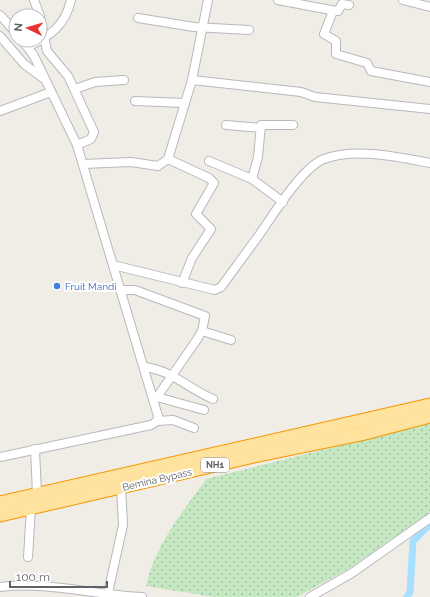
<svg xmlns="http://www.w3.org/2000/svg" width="430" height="597" font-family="Raleway,sans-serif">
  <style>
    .grass { fill: url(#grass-dots) }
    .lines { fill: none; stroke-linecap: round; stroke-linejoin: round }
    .canal { stroke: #a6dfff; stroke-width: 7 }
    .minor-casing { stroke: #b6b9bc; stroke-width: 10 }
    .trunk-casing { stroke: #f59600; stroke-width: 15 }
    .minor { stroke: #fff; stroke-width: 8 }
    .trunk { stroke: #fee29d; stroke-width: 13 }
    .shop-dot { fill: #3f7fe0; stroke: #fff; stroke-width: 1.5 }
    .labels { text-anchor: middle; stroke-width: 4; stroke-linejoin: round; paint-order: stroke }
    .shield { fill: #fff; stroke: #8e9194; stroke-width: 1 }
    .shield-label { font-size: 9px; font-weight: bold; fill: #5d6266 }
    .shop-label { font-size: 10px; fill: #366cbe; stroke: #fff; text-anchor: start }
    .street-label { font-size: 10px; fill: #5d6266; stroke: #fff }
  </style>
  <defs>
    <pattern id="grass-dots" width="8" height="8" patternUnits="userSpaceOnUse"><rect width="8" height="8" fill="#c5e7c2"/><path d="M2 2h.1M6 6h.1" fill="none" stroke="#a3bfa1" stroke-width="1.8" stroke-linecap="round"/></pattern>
  </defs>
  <rect width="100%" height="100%" fill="#f0ede6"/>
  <path class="grass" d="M430 423V512L350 568 297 597H214L146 586C155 545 182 513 206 479Z"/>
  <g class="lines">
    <path class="canal" d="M407 597 410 592 413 541 430 524"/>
    <defs>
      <g id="minor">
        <path d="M34 0 40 16"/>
        <path d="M278 0 336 11H338L342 4 349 5"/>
        <path d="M403 0 430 7"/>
        <path d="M333 11 324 34 336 41V54L367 63 371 71 430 82"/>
        <path d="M0 15 16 33"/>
        <path d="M40 17 47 51 68 76 94 132 91 139 77 145"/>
        <path d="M138 18 194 27 249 30"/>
        <path d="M0 36 24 64 43 78"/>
        <path d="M28 47C51 35 65 26 71 0"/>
        <path d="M192 80 301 92 315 97 430 109"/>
        <path d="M75 89 95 82 124 80"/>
        <path d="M135 101 184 103"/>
        <path d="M0 111 51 92"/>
        <path d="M226 125 261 128"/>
        <path d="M168 159 209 178 214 183 196 214 211 229 192 258 182 283"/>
        <path d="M209 161 252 179 283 202"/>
        <path d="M83 164 131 162 158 166 168 159 192 80 208 0"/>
        <path d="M252 179 258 157 261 125H293"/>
        <path d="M113 265 215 290 221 287C233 271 245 254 257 238 272 217 301 168 324 159 355 147 399 157 430 163"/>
        <path d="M121 290H135L205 316 202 331 196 341 155 400"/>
        <path d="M202 331 231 340"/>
        <path d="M145 367C171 370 189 389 213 399"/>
        <path d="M157 397 204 410"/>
        <path d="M157 421 173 420 194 428"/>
        <path d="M35 449 37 494"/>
        <path d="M0 457 151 425 157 421 158 416 77 145 34 56 22 40"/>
        <path d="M28 557 31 508"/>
        <path d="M0 587C44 581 96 595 142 597"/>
        <path d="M108 593 123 525 121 487"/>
        <path d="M310 597 352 573 430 518"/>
      </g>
      <g id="trunk">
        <path d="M0 503 430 405"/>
        <path d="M0 515 254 456 361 434 430 416"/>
      </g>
    </defs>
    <use href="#minor" class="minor-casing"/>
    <use href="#trunk" class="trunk-casing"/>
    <use href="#minor" class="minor"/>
    <use href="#trunk" class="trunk"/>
  </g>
  <circle class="shop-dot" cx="57" cy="286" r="4"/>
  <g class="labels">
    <rect class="shield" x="201" y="458" width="28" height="14" rx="3"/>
    <g class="shield-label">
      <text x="215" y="468">NH1</text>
    </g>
    <g class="shop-label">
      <text x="65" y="290">Fruit Mandi</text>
    </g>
    <g class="street-label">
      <text transform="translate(157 479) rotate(-13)" y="4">Bemina Bypass</text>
    </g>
  </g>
  <g transform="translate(28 28) rotate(275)"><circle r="19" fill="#ffffff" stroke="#bec0c2"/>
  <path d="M0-3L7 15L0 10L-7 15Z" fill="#e93332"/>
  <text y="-6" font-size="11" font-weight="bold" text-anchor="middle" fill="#5d6266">N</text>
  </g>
  <path d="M10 581v6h97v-6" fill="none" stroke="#5d6266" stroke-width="2"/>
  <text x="16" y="581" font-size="12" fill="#5d6266" stroke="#ffffff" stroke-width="3" paint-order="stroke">100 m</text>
</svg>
